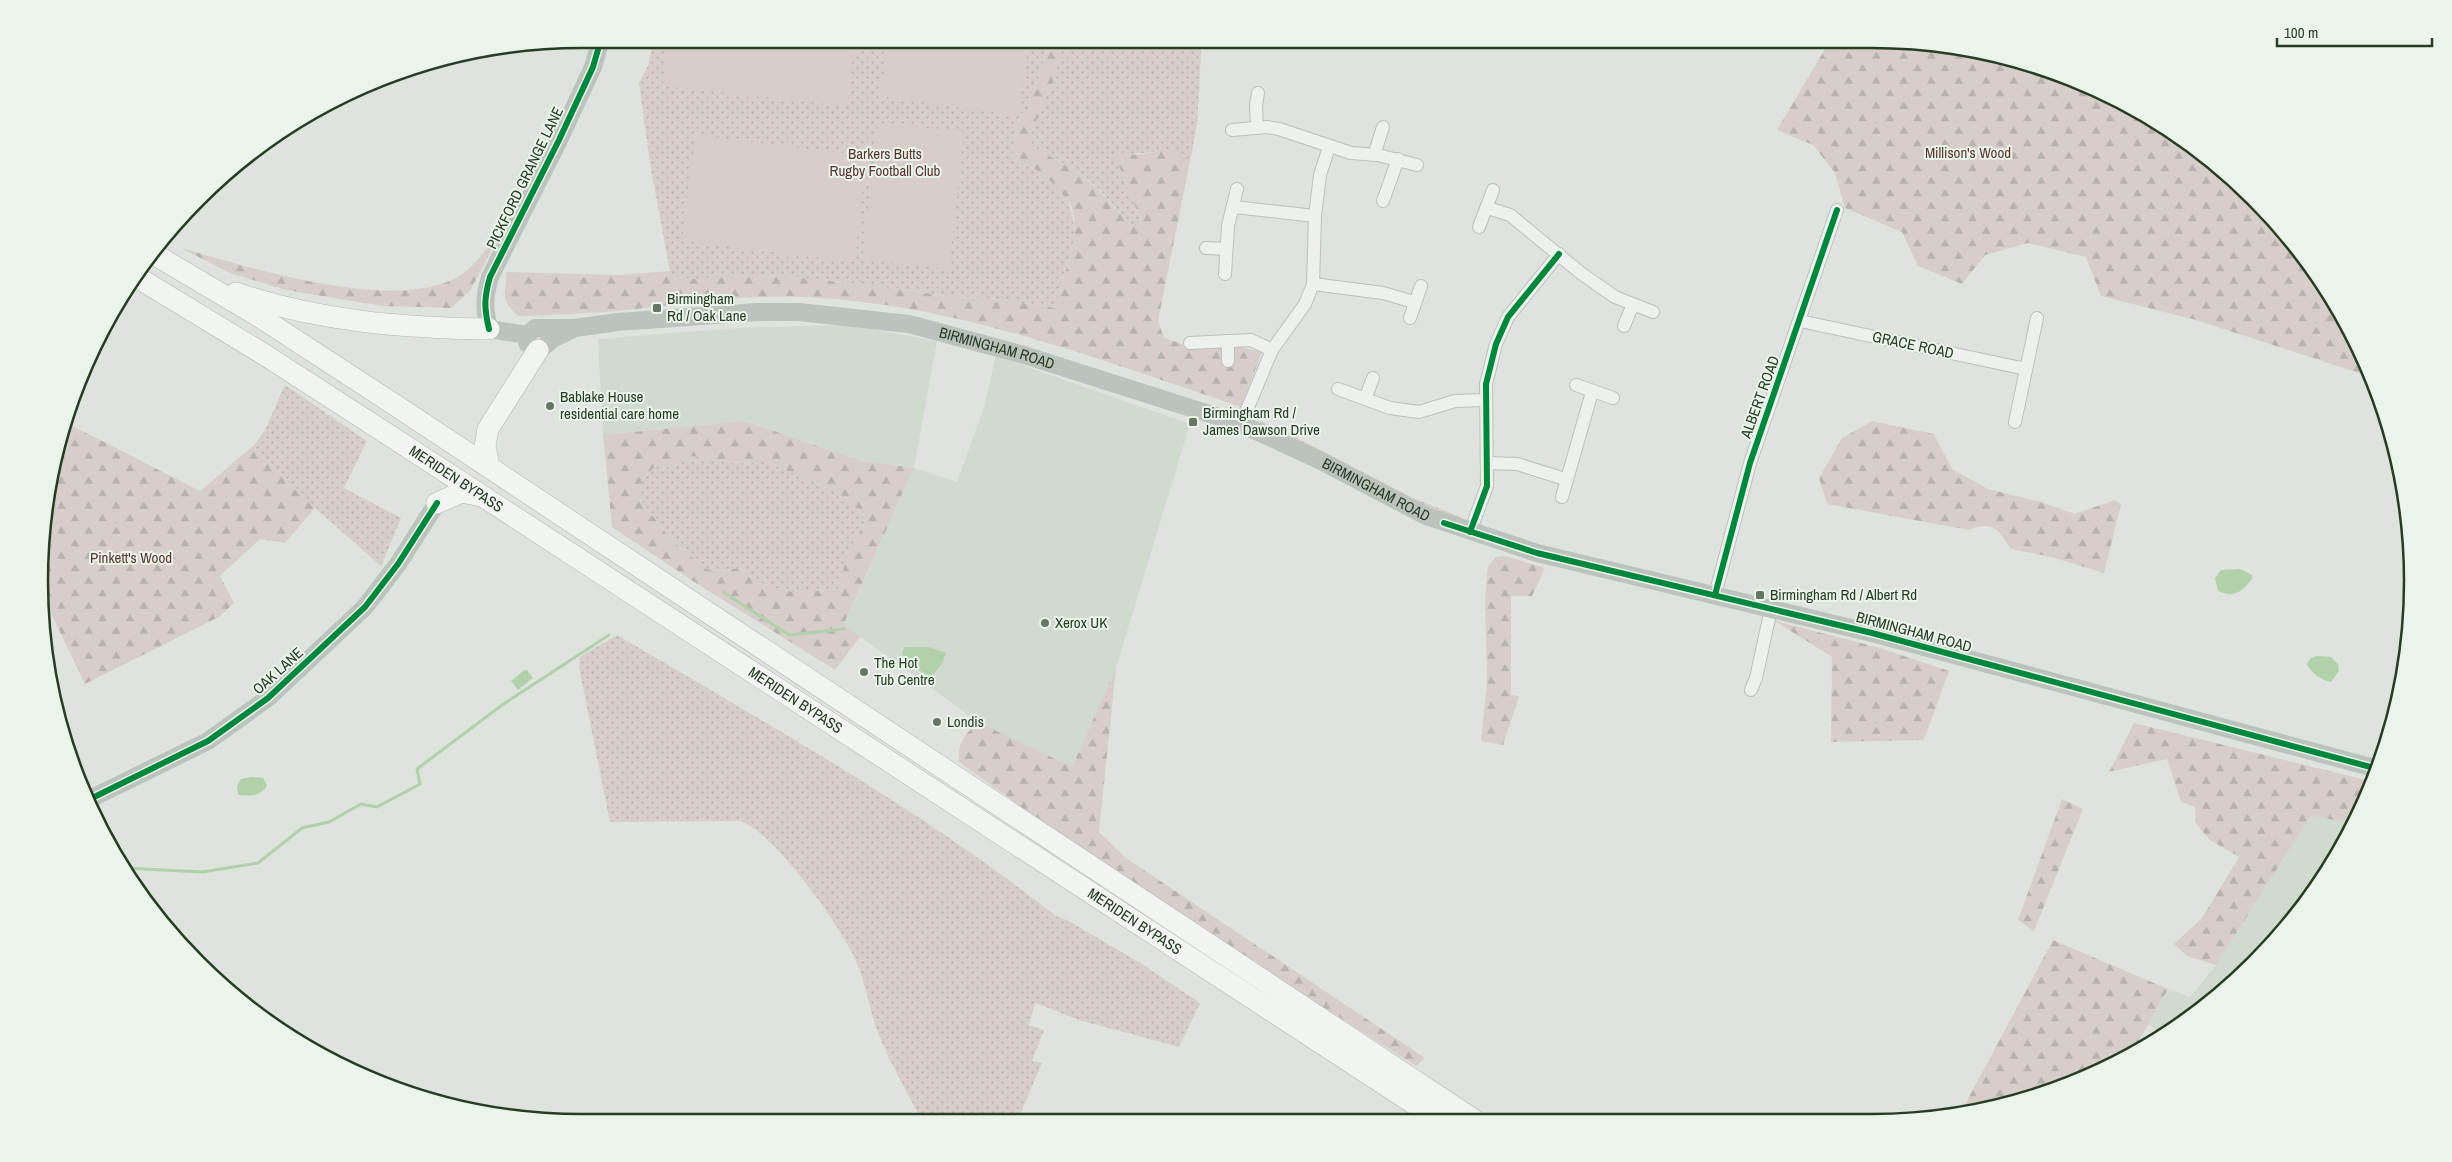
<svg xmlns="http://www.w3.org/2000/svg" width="2452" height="1162" font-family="'Archivo Narrow',sans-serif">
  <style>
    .built { fill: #d0dacf }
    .grass { fill: url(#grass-dots) }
    .forest { fill: url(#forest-firs); fill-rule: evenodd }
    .garden { fill: #d7cecb }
    .water { fill: #b0d1aa }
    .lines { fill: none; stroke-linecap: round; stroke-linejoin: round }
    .stream { stroke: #b0d1aa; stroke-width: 3 }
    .street-casing { stroke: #bcc1bc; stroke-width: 14 }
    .highway-casing { stroke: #b0b8b0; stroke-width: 22 }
    .street { stroke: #edf0ed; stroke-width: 12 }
    .secondary { stroke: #bcc3bc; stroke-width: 18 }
    .highway { stroke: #f2f4f2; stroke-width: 21 }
    .cycleway-casing { stroke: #ebf4ea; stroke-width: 9 }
    .cycleway { stroke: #00873e; stroke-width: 6 }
    .poi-dot { fill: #667765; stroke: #ebf4ea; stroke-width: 2 }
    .labels { text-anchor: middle; stroke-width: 4; stroke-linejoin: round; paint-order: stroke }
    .park-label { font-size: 15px; fill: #593631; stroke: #ebf4ea }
    .street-label { font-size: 15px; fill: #263d24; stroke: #ebf4ea }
    .poi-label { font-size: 15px; fill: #263d24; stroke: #ebf4ea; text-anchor: start }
    .rim { fill: none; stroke: #263d24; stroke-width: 2.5 }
  </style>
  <defs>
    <pattern id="grass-dots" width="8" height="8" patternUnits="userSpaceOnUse" patternTransform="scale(1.25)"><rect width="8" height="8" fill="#d7cecb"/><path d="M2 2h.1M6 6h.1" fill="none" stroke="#b8b2ae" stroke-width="1.8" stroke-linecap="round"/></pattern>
    <pattern id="forest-firs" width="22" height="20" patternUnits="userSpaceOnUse" patternTransform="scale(1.25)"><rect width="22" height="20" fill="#d7cecb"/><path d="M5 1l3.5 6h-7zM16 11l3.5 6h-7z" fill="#b8b2ae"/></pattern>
  </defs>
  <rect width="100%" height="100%" fill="#dee3de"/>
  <g class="built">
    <path d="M850 325 937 341 914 468 957 482 984 407 996 356 1190 424 1116 668 1072 767 985 727 844 625 914 468 862 461 744 421 603 435 598 339 737 328Z"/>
    <path d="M2311 816 2341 821 2351 825 2301 911 2201 1011 2164 1033 2148 1025 2168 989 2190 997 2216 965Z"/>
  </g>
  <g class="grass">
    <path d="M653 39H1049L1040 75 1016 128 1012 159C1056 176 1085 205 1070 256 1065 273 1059 290 1055 308L990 298 950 297 908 290 776 275 691 279 675 277 670 271 650 164 639 83 648 66Z"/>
    <path d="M1060 39H1202L1197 125 1189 166 1184 155 1162 151 1115 156 1141 222 1131 225C1114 206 1097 184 1075 170 1060 161 1045 155 1031 143V134L1061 50Z"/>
    <path d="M285 385 367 441 344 488 401 518 381 566 315 508 253 446 264 432Z"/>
    <path d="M1259 421 1278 428 1413 498 1463 518 1456 519 1437 512 1261 425Z"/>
    <path d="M692 456 733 463 766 462 813 481 845 497 866 517C864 528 857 534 852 545 845 559 842 575 838 590L792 592 765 585 738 568 720 571 706 569 672 541 639 498 642 480 656 466 674 467Z"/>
    <path d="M617 635C766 723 919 808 1056 916L1067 920 1142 964 1200 1003 1179 1047 1079 1020 1035 1003 1029 1025 1044 1030 1032 1061 1042 1063 1017 1122H922C908 1093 890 1063 878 1033 870 1010 866 986 857 963 843 929 774 832 740 821L610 822 579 667 580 657Z"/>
  </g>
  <g class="forest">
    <path d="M1049 39H1060C1063 71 1042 104 1031 133V143C1045 155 1060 161 1075 170 1097 185 1113 206 1131 225L1141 221 1115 156 1119 152 1137 155 1174 149 1184 155 1189 166 1158 321 1164 338 1198 349 1241 347 1262 352 1241 407C1098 359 954 303 802 297 736 294 670 307 605 312 576 314 547 315 518 316 498 297 507 296 506 272L619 275 670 271 675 277 691 279 776 275 908 290 950 297 990 298 1055 308C1061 278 1083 236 1071 206 1069 202 1064 197 1062 194 1048 175 1033 167 1012 159L1016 128 1040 75Z"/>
    <path d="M1831 39H1871L1977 49 2079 80 2172 130 2255 198 2322 280 2369 368 2368 376 2196 320 2101 296 2086 257 2028 243 1985 255 1962 284 1918 266 1902 232 1845 208 1835 173 1813 145 1777 130Z"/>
    <path d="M503 229 470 291 451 308 383 306 286 290 230 273 181 248C251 268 385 310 452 280 474 270 487 246 503 229Z"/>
    <path d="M744 421 862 461 914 468 844 624 860 637 835 670 688 578 612 527 603 435ZM692 456 733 463 766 462 813 481 845 497 866 517C864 528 857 534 852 545 845 559 842 574 838 590L792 592 765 585 738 568 720 571 706 569 672 541 639 498 642 480 656 466 674 467Z"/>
    <path d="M1872 421 1934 434 1952 469 1988 489 2041 502 2075 514 2115 500 2121 504 2104 573 2051 557 2011 549C1998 530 1994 520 1969 530L1827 504 1819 478 1842 438Z"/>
    <path d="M65 422 200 491 253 446 315 508 285 543 260 539 220 576 234 603 219 617 85 684 44 599C31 541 48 478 65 422Z"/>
    <path d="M1505 556 1545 568 1532 596H1511V695L1519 696 1503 745 1481 741 1487 683 1485 601 1488 566 1496 557Z"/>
    <path d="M1775 621 1880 648 1949 671 1924 740 1831 742 1832 657Z"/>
    <path d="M1116 668 1099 832 1126 858 1425 1058 1416 1066 1211 936 1055 831 959 762C958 741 964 736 978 722L1072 767Z"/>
    <path d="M2134 723 2374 782 2351 825 2341 821 2311 816 2216 965 2187 956 2174 944 2202 918 2239 857 2210 840 2196 824 2195 807 2181 802 2167 759 2109 772Z"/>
    <path d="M2062 799 2083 809 2034 931 2018 920Z"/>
    <path d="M2053 940 2168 989 2134 1050 2079 1082 1960 1114Z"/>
  </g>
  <g class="garden">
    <path d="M668 39H855L847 106 663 86Z"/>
    <path d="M889 39H1030L1018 116 880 96Z"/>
    <path d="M878 123 964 132 949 269 862 260Z"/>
    <path d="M695 135 867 156 854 262 682 241Z"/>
  </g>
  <g class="water">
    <path d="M2240 569 2252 575V579C2242 592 2234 598 2218 591L2215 578 2221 570Z"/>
    <path d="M905 647H929L946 653 941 665 931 677 906 663 902 653Z"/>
    <path d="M2316 656 2331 657 2338 664 2339 671 2331 682C2321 680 2311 673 2307 664L2311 658Z"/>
    <path d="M526 669 533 678 518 690 511 681Z"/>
    <path d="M251 777 263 778 267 785C261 797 250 796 238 795L237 786 241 779Z"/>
  </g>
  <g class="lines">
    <g class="stream">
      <path d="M723 592 789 635 844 629"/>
      <path d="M124 868 203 872 258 863 302 828 329 822 361 804 377 807 420 784 417 769 502 705 609 635"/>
    </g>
    <defs>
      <g id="street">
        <path d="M1257 128 1256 105 1258 93"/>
        <path d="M1232 130 1267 127 1279 129 1351 153 1378 155 1417 165"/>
        <path d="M1374 155 1383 127"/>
        <path d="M1383 201 1398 159"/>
        <path d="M1234 207 1315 216"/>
        <path d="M1488 208 1510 215 1582 274 1615 297 1653 312"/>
        <path d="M1479 227 1493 190"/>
        <path d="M1206 248 1226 249"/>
        <path d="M1225 274 1228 226 1237 189"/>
        <path d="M1313 284 1383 293 1414 302"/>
        <path d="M1410 318 1421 286"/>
        <path d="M1800 321 2026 369"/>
        <path d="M1624 326 1633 304"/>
        <path d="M1190 343 1251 340 1272 350"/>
        <path d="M1228 361V341"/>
        <path d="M1576 385 1613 398"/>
        <path d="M1338 389 1390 408 1419 412 1455 401 1485 400"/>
        <path d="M1365 399 1373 378"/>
        <path d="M2015 422 2037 318"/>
        <path d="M1241 424 1272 350 1305 304 1313 284 1315 216 1320 175 1329 147"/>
        <path d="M1488 463 1517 464 1565 479"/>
        <path d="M1562 497 1592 392"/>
        <path d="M1470 532 1487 486 1486 384 1496 344 1508 317 1559 254"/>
        <path d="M1715 595 1750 463 1837 210"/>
        <path d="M1751 690 1756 678 1771 609"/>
      </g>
      <g id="highway">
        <path d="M152 253 260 317 395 405 1474 1120"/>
        <path id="s2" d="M135 276 265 355 395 439 1439 1120"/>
        <path d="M236 293C317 321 404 328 489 329"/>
        <path d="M489 467 485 446 488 429 538 350"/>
        <path d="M437 503 462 492 482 496"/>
      </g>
    </defs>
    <use href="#street" class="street-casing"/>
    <use href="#highway" class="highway-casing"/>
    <use href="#street" class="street"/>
    <g class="secondary">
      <path id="s1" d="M575 328 554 338 541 349H533L527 343V335L535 328H575L618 322 757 312H799L909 324 1024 355 1241 424 1321 461 1426 516 1537 553 1872 633 2378 769"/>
      <path d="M527 335 489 329C484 308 484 298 490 277L559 140 593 67 601 39"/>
      <path d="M86 801 208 741 268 698 365 607 398 564 437 503"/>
    </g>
    <use href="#highway" class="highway"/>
    <defs>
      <g id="cycleway">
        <path d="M489 329C484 308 484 298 490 277L559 140 593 67 601 39"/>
        <path d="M1444 523 1537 553 1872 633 2378 769"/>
        <path d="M1470 532 1487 486 1486 384 1496 344 1508 317 1559 254"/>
        <path d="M1715 595 1750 463 1837 210"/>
        <path d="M86 801 208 741 268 698 365 607 398 564 437 503"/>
      </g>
    </defs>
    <use href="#cycleway" class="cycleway-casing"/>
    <use href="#cycleway" class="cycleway"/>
  </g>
  <g class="poi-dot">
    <rect x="652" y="303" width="10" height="10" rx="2.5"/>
    <circle cx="550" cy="406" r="5"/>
    <rect x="1188" y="417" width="10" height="10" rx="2.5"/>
    <rect x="1755" y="590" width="10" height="10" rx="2.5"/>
    <circle cx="1045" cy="623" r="5"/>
    <circle cx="864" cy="672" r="5"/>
    <circle cx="937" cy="722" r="5"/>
  </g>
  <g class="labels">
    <g class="park-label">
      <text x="1968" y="158">Millison's Wood</text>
      <text x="885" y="159">Barkers Butts<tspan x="885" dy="17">Rugby Football Club</tspan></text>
      <text x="131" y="563">Pinkett's Wood</text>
    </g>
    <g class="street-label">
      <text transform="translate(525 178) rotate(-64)" y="5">PICKFORD GRANGE LANE</text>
      <text transform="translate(1913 345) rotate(12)" y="5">GRACE ROAD</text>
      <text dy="5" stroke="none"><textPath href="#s1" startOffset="542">BIRMINGHAM ROAD</textPath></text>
      <text transform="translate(1760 397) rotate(-70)" y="5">ALBERT ROAD</text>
      <text dy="5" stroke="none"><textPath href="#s2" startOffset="380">MERIDEN BYPASS</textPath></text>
      <text dy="5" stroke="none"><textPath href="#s1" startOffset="948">BIRMINGHAM ROAD</textPath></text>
      <text transform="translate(1914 632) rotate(15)" y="5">BIRMINGHAM ROAD</text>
      <text transform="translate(278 671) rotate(-42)" y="5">OAK LANE</text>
      <text dy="5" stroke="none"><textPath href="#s2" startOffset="785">MERIDEN BYPASS</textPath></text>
      <text dy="5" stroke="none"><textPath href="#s2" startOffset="1190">MERIDEN BYPASS</textPath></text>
    </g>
    <g class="poi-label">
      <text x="667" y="304">Birmingham<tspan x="667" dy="17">Rd / Oak Lane</tspan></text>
      <text x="560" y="402">Bablake House<tspan x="560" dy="17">residential care home</tspan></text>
      <text x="1203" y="418">Birmingham Rd /<tspan x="1203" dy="17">James Dawson Drive</tspan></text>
      <text x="1770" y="600">Birmingham Rd / Albert Rd</text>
      <text x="1055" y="628">Xerox UK</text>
      <text x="874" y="668">The Hot<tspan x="874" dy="17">Tub Centre</tspan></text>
      <text x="947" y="727">Londis</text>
    </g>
  </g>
  <path d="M0 0H2452V1162H0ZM581 48H1871A533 533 0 0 1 2404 581V581A533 533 0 0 1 1871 1114H581A533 533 0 0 1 48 581V581A533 533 0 0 1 581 48Z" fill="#ebf4ea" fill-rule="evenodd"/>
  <path class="rim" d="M581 48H1871A533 533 0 0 1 2404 581V581A533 533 0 0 1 1871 1114H581A533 533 0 0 1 48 581V581A533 533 0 0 1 581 48Z"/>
  <path d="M2277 38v8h155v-8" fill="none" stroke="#263d24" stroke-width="2.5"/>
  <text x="2284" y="38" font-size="15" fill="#263d24" stroke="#ebf4ea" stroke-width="4" paint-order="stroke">100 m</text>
</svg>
